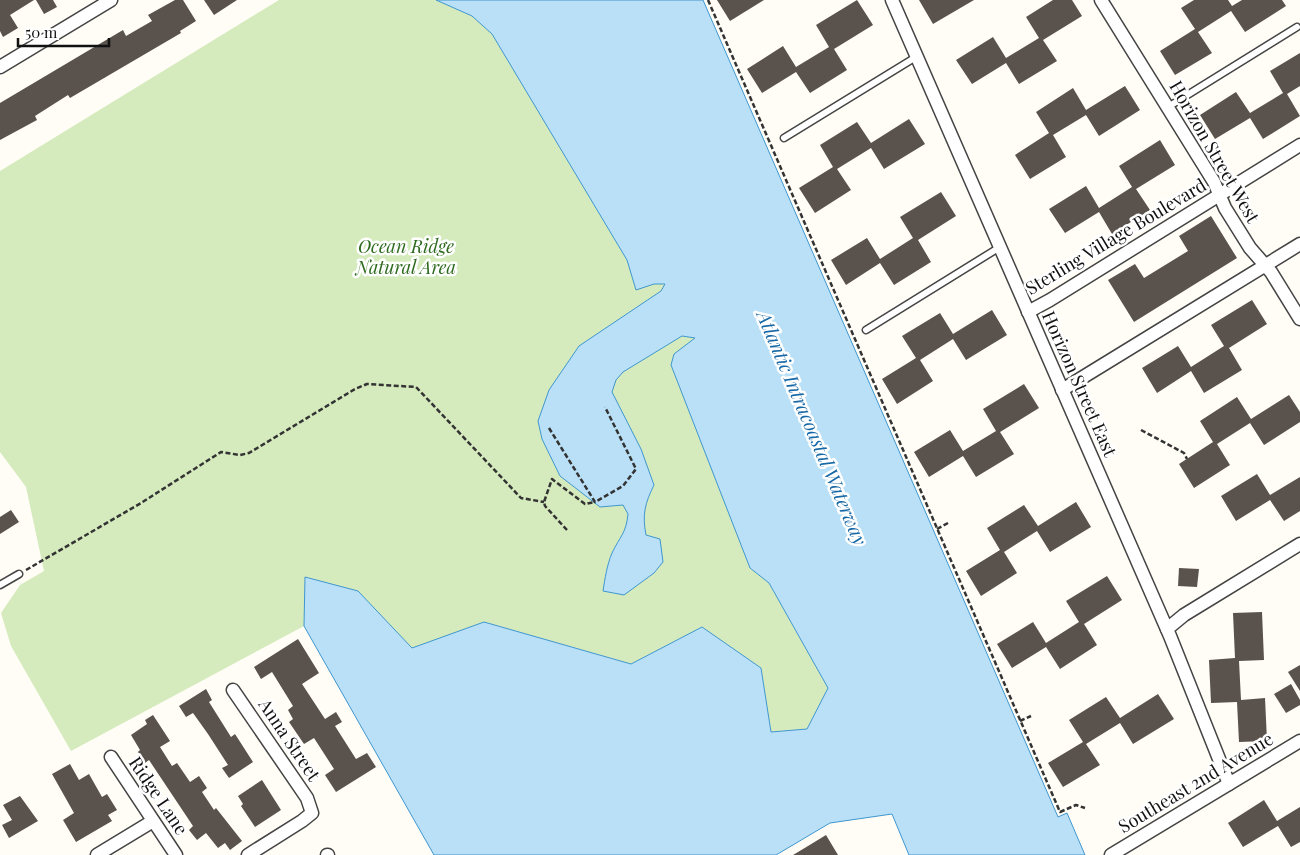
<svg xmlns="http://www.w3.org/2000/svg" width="1300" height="855" font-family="'Playfair Display',serif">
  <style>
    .green { fill: #d5ebbd }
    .water { fill: #b9e0f7; stroke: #3f96cf }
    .building { fill: #5a524d }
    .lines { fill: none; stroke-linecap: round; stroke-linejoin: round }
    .lane-casing { stroke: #444; stroke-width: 9 }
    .street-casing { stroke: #444; stroke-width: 15 }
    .path { stroke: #333; stroke-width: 2.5; stroke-dasharray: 5 2.5; stroke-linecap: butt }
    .lane { stroke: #fff; stroke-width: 6 }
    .street { stroke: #fff; stroke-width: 12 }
    .labels { text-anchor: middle; stroke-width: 5; stroke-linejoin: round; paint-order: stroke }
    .street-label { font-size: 18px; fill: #111; stroke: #fff }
    .park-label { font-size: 18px; font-style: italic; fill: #2f6b1f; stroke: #fff }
    .water-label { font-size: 19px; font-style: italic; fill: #1768a6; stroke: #fff }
  </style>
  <rect width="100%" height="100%" fill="#fffdf5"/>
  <path class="green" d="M279 0H568L814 514 750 568 769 583 828 688 807 729 771 732 761 668 702 627 631 664 589 652 412 760 305 586 304 626 71 751 11 646 1 613 20 585 44 571 26 487 0 452V171Z"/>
  <path class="water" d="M436 0H703L1058 817 1067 813 1085 855H909L892 814 830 823 776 855H434L304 626 305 577 358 591 412 648 484 622 631 664 702 627 761 668 771 732 807 729 828 688 769 583 750 568 671 365 674 354 695 338 682 336 623 372 616 380 612 392 641 449 654 485C645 503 642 515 646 535L660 539 663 562 654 573 624 595 603 591C605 578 607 565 612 553 620 536 626 534 628 514L623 505 600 507 560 476 542 439 538 421 549 390 579 346 661 291 665 284H654L636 290 627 260 492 34 472 16Z"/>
  <g class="building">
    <path d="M0 0H34L10 15 18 28 3 37 0 31Z"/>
    <path d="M36 0H53L57 7 44 14Z"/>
    <path d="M175 0H183L196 21 180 31 181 33 70 98 68 95 35 116 37 120 0 140V103L123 30 126 36 152 21 148 15Z"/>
    <path d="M204 0H237L214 15Z"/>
    <path d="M717 0H764L730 21Z"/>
    <path d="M857 0 873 25 834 49 847 70 810 93 796 72 762 93 747 69 783 46 796 67 829 47 816 25Z"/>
    <path d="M919 0H974L933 24Z"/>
    <path d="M1053 0H1072L1082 16 1043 40 1057 61 1019 84 1006 63 972 84 956 60 993 37 1006 58 1039 38 1026 17Z"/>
    <path d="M1194 0H1228L1232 6 1242 0H1282L1286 6 1245 32 1231 11 1198 32 1212 53 1175 75 1160 51 1195 29 1181 8Z"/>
    <path d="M1300 53V86L1287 94 1300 116 1263 139 1250 118 1215 139 1200 115 1236 92 1250 113 1283 93 1270 71Z"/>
    <path d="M1125 86 1140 110 1099 136 1086 115 1053 135 1066 157 1030 179 1015 155 1049 133 1036 112 1073 88 1086 110Z"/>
    <path d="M909 119 925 144 884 169 871 148 837 169 851 190 815 213 799 188 833 167 820 145 857 122 871 143Z"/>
    <path d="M1160 140 1175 165 1136 189 1150 210 1112 234 1099 212 1065 233 1049 209 1086 186 1099 208 1132 187 1119 166Z"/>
    <path d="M941 192 956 216 918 240 931 262 894 285 880 263 846 285 831 260 867 238 880 259 913 238 900 217Z"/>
    <path d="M1211 216 1237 258 1134 322 1108 280 1135 264 1144 278 1188 251 1179 236Z"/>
    <path d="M1252 300 1267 324 1229 348 1242 370 1204 393 1191 371 1157 393 1142 368 1178 346 1191 367 1224 346 1211 325Z"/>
    <path d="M992 310 1007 335 966 360 953 339 920 360 933 381 897 404 882 379 916 358 902 336 940 313 953 334Z"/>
    <path d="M1024 384 1039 408 1000 432 1014 454 976 477 963 456 929 477 914 452 950 430 963 451 996 431 983 409Z"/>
    <path d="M1289 395 1300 412V422L1264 445 1250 423 1217 444 1230 465 1194 488 1179 464 1213 442 1200 421 1237 397 1251 419Z"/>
    <path d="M1257 474 1270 495 1300 477V511L1284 521 1270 500 1236 521 1221 496Z"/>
    <path d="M1076 502 1091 527 1050 552 1037 531 1004 552 1017 573 981 596 966 571 1000 550 987 528 1024 505 1038 526Z"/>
    <path d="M11 510 19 522 0 534V517Z"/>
    <path d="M1179 568 1199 569 1197 587 1178 586Z"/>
    <path d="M1107 576 1122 600 1084 624 1097 645 1060 669 1046 647 1012 668 997 644 1033 622 1046 643 1079 622 1066 601Z"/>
    <path d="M1262 612 1264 660 1239 661 1241 700 1265 698 1267 741 1239 742 1237 702 1211 703 1209 660 1235 658 1233 613Z"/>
    <path d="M298 639 319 673 302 684 325 719 336 712 342 722 335 726 356 759 367 753 376 767 336 792 325 775 334 769 314 738 304 744 289 722 293 719 288 710 293 706 272 672 261 679 254 667Z"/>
    <path d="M1300 665V691L1288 672Z"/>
    <path d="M1291 684 1300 700V705L1286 713 1274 694Z"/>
    <path d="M206 689 212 700 209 702 231 737 235 734 253 762 229 778 222 768 228 765 208 734 193 713 186 717 179 706Z"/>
    <path d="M1158 694 1174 719 1133 744 1120 723 1086 744 1100 765 1063 787 1048 763 1083 742 1069 720 1106 697 1120 718Z"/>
    <path d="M153 715 170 741 160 747 172 766 177 763 190 782 199 776 207 788 202 792 214 810 216 808 242 841 230 850 225 843 218 848 206 833 197 840 189 830 193 826 149 760 145 763 138 752 140 750 131 735 147 724 145 720Z"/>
    <path d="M70 764 79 780 89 774 102 797 107 794 117 810 108 815 112 821 76 842 63 820 74 813 52 774Z"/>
    <path d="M262 780 281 810 255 827 241 806 243 804 238 796Z"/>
    <path d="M20 796 38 821 9 838 2 825 12 820 3 805Z"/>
    <path d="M1264 800 1277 821 1300 807V842L1291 847 1278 826 1243 847 1228 823Z"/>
    <path d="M826 835 838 855H793L808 846Z"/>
  </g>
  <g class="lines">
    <defs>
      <g id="lane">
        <path d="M1168 107 1297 27"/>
        <path d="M784 138 916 57"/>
        <path d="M866 330 1000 247"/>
        <path d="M0 585 19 574"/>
      </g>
      <g id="street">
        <path d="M892 0 1170 636 1229 784"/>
        <path d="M1101 0 1214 182 1225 208 1250 248 1271 272 1300 319"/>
        <path d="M0 67 111 0"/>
        <path d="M1028 312 1050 300 1300 145"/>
        <path d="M1062 390 1300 244"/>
        <path d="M1167 629 1184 615 1300 544"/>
        <path d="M233 690 307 798 312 813 302 821 248 855"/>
        <path d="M111 757 176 855"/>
        <path d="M97 855 153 821"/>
        <path d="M327 855H328"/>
        <path d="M1111 855 1300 741"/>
      </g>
    </defs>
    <use href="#lane" class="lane-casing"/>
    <use href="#street" class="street-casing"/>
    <g class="path">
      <path d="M708 0 1060 812 1076 805 1085 808"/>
      <path d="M549 428 595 502 623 486 636 469 605 407"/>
      <path d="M1141 430 1184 453 1187 459"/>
      <path d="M937 529 948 523"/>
      <path d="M567 530 545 506 544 502 552 479 585 504 595 502"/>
      <path d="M26 570 141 503 221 452 240 455 249 453 355 389 367 384 416 387 521 498 544 502"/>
      <path d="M1020 721 1031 716"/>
    </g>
    <use href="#lane" class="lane"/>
    <use href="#street" class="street"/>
  </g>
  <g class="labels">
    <g class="street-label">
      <text transform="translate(1214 152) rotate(60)" y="6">Horizon Street West</text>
      <text transform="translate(1116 237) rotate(-31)" y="6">Sterling Village Boulevard</text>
      <text transform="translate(1079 384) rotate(66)" y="6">Horizon Street East</text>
      <text transform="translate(289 740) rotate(56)" y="6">Anna Street</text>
      <text transform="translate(1196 783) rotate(-31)" y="6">Southeast 2nd Avenue</text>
      <text transform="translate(158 796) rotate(56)" y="6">Ridge Lane</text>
    </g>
    <g class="park-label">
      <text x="406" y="253">Ocean Ridge<tspan x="406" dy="21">Natural Area</tspan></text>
    </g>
    <g class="water-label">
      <text transform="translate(812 428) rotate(67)" y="7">Atlantic Intracoastal Waterway</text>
    </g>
  </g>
  <path d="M18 38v8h91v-8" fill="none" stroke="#111111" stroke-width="2.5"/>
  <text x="25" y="38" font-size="15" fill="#111111" stroke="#ffffff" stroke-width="4" paint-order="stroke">50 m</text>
</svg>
